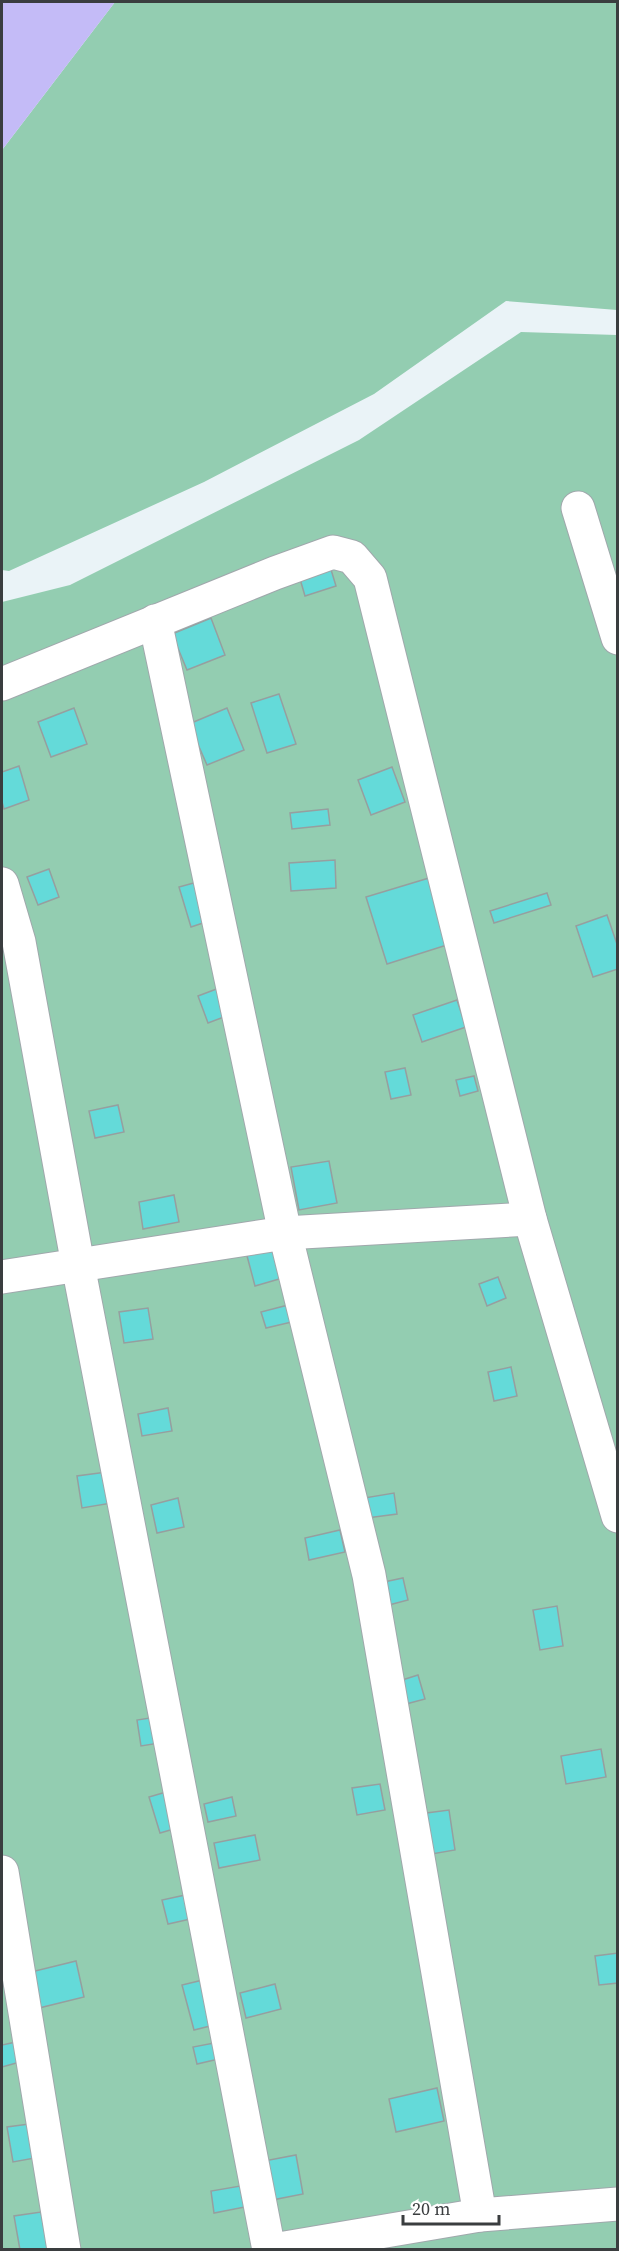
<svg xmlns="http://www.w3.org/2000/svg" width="619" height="2251" font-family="'Source Serif 4',serif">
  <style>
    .green { fill: #93cdb1 }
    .water { fill: #c4bbf7 }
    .building { fill: #64dad9; stroke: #969f9f; stroke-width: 1.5 }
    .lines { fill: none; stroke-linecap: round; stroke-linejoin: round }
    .street-casing { stroke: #a0a8ac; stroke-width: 35 }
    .street { stroke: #fff; stroke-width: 33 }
  </style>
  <rect width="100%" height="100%" fill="#eaf3f7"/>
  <g class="green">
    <path d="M115 2H617V310L506 301 374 394 204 482 9 571 2 570V150Z"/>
    <path d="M521 332 617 335V2249H2V602L70 585 359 440Z"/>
  </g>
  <path class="water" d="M2 2H115L2 150Z"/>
  <g class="building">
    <path d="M329 563 336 586 305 596 298 572Z"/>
    <path d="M211 618 225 655 187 670 172 634Z"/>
    <path d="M279 694 296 744 267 753 251 703Z"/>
    <path d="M74 708 87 744 51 757 38 722Z"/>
    <path d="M227 708 244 750 207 765 189 724Z"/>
    <path d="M19 766 29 800 4 809 2 802V772Z"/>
    <path d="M392 767 405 802 371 815 358 780Z"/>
    <path d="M328 809 330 825 292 829 290 813Z"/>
    <path d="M335 860 336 888 291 891 289 863Z"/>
    <path d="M49 869 59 897 38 905 27 877Z"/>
    <path d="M429 878 450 944 387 964 366 897Z"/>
    <path d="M201 881 212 920 191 927 179 887Z"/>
    <path d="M547 893 551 905 494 923 490 911Z"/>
    <path d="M607 915 618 947V969L593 977 576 926Z"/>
    <path d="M227 985 237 1012 208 1023 198 996Z"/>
    <path d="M457 1000 466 1027 422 1042 413 1015Z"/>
    <path d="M405 1068 411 1095 391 1099 385 1072Z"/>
    <path d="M474 1076 478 1091 460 1096 456 1080Z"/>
    <path d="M118 1105 124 1132 95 1138 89 1111Z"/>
    <path d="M329 1161 337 1203 299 1210 291 1167Z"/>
    <path d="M174 1195 179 1222 143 1229 139 1202Z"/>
    <path d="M276 1244 286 1277 255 1286 246 1252Z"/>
    <path d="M498 1277 506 1298 487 1306 479 1284Z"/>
    <path d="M292 1304 296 1321 266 1328 261 1312Z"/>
    <path d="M148 1308 153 1339 124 1343 119 1312Z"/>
    <path d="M511 1367 517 1396 494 1401 488 1372Z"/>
    <path d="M168 1408 172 1431 142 1436 138 1414Z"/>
    <path d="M114 1471 118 1502 82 1508 77 1476Z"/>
    <path d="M394 1493 397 1514 367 1518 364 1498Z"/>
    <path d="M178 1498 184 1527 157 1533 151 1505Z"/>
    <path d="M340 1530 345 1552 309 1560 305 1538Z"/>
    <path d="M403 1578 408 1600 385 1606 379 1583Z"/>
    <path d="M557 1606 563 1646 540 1650 533 1610Z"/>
    <path d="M418 1675 425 1699 406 1704 399 1681Z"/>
    <path d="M162 1716 166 1742 141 1746 137 1720Z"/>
    <path d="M601 1749 606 1777 566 1784 561 1756Z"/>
    <path d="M380 1784 385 1810 357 1815 352 1788Z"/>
    <path d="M173 1790 184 1826 160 1833 149 1797Z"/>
    <path d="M232 1797 236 1816 208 1822 204 1804Z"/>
    <path d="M449 1810 455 1850 426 1855 419 1814Z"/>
    <path d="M255 1835 260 1860 219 1868 214 1843Z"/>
    <path d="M190 1894 195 1918 168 1924 162 1900Z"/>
    <path d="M618 1953V1983L599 1985 595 1956Z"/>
    <path d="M76 1961 84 1997 39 2008 31 1972Z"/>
    <path d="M207 1979 218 2024 194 2030 182 1985Z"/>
    <path d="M275 1984 281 2009 246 2018 240 1993Z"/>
    <path d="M16 2042 20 2062 2 2067V2045Z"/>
    <path d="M219 2042 223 2058 197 2064 193 2047Z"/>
    <path d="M437 2088 444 2121 396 2132 389 2099Z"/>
    <path d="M29 2124 35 2158 13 2162 7 2127Z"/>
    <path d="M296 2155 303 2194 272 2200 264 2161Z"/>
    <path d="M246 2185 250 2206 214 2213 211 2191Z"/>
    <path d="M41 2212 48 2250H20L14 2216Z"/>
  </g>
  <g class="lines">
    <defs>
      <g id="street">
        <path d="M578 508 618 638"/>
        <path d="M155 621 285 1233 369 1575 480 2215"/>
        <path d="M2 684 275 573 333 552 352 557 370 578 530 1219 618 1516"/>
        <path d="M2 884 19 942 78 1265 269 2250"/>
        <path d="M2 1277 285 1233 530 1219"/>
        <path d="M2 1872 64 2250"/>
        <path d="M273 2250 480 2215 618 2204"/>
      </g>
    </defs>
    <use href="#street" class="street-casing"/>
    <use href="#street" class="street"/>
  </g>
  <rect width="619" height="2251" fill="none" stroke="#3a3d3f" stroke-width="6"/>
  <path d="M403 2215v9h96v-9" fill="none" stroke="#3a3d3f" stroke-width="3"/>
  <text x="412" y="2215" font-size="18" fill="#3a3d3f" stroke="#ffffff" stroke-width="4.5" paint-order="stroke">20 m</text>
</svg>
